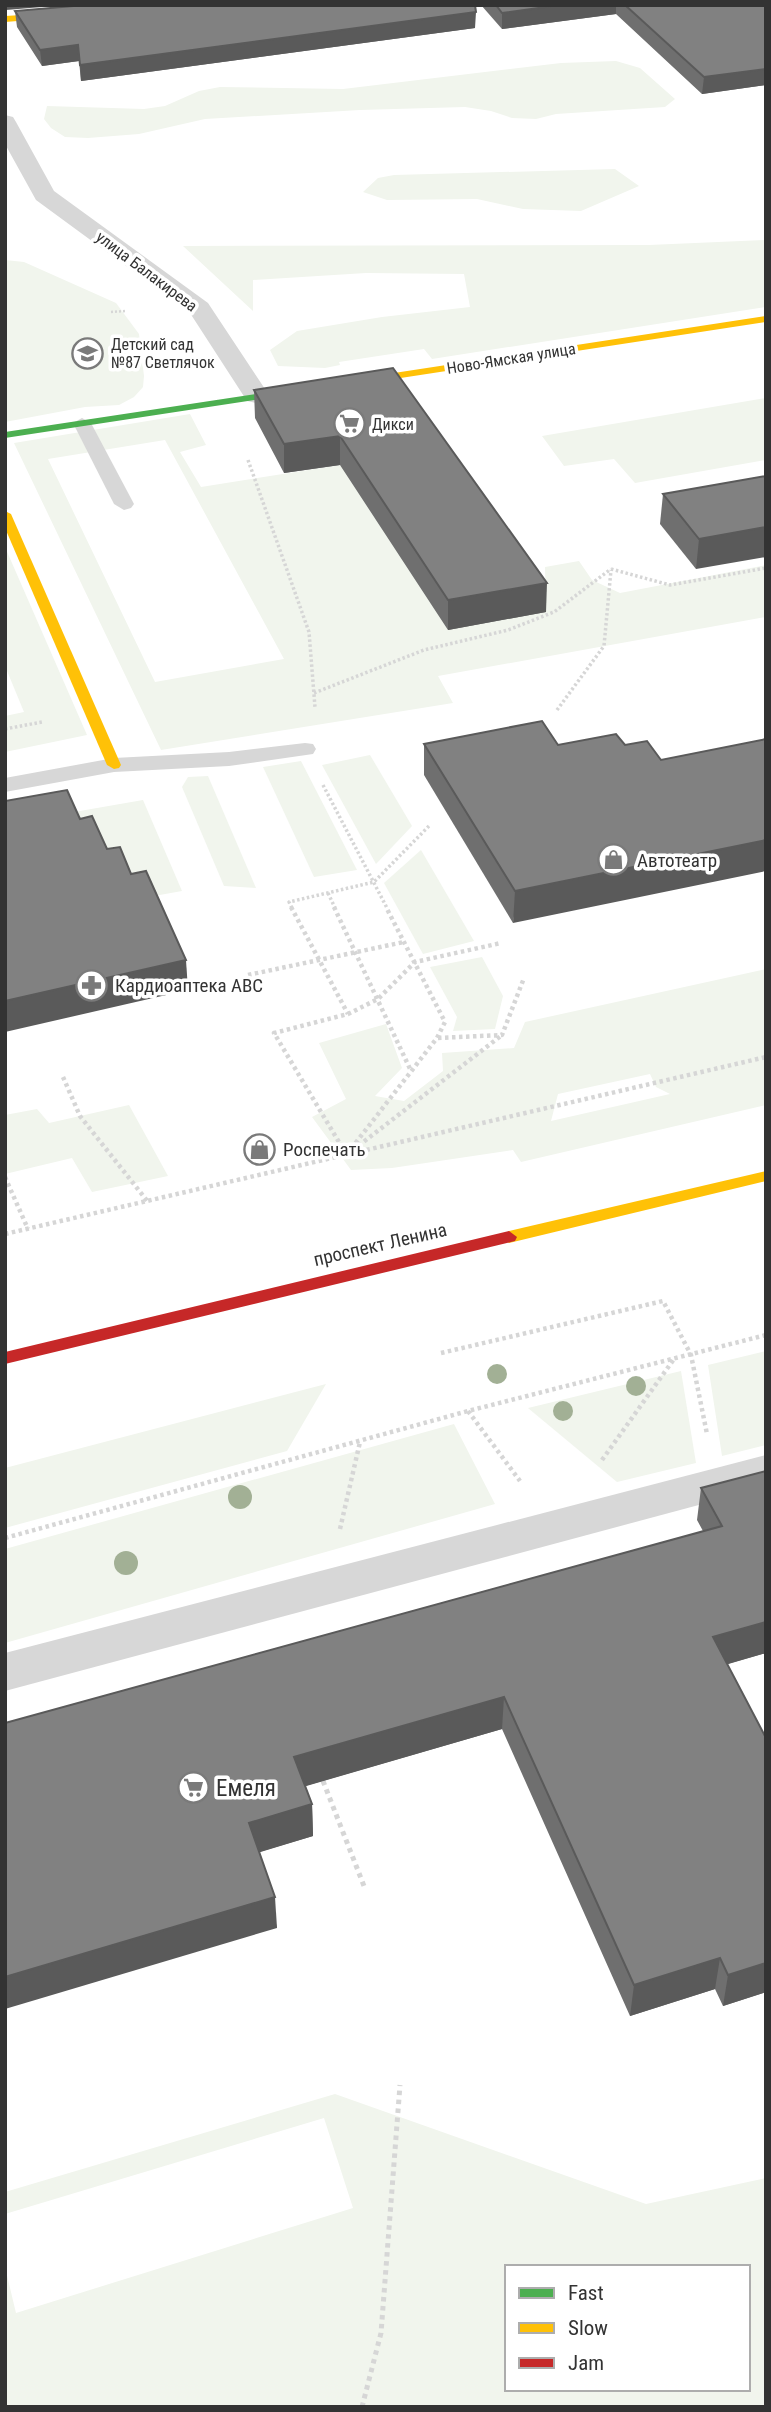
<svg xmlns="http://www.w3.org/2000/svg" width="771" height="2412" font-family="'Roboto Condensed',sans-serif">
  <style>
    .green { fill: #f1f5ed; fill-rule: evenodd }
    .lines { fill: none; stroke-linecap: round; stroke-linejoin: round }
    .path-far3 { stroke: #d6d6d6; stroke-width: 2.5; stroke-dasharray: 2 2; stroke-linecap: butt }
    .path-far2 { stroke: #d6d6d6; stroke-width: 3.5; stroke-dasharray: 2.5 2.5; stroke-linecap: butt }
    .path-far1 { stroke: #d6d6d6; stroke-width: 4.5; stroke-dasharray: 3.5 3.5; stroke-linecap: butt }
    .path { stroke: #d6d6d6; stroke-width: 5; stroke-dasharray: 4.5 4.5; stroke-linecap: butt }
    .lane { fill: #d7d7d7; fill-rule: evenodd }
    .street { fill: #d7d7d7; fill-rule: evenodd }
    .fast { fill: #4caf50; fill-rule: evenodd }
    .slow { fill: #ffc107; fill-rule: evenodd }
    .jam { fill: #c62828; fill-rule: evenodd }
    .tree { fill: #a2b095 }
    .wall { fill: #6f6f6f }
    .shaded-wall { fill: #5a5a5a }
    .building { fill: #818181; stroke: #5a5a5a; stroke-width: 2 }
    .labels { text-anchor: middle; stroke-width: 7; stroke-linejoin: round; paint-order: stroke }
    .far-street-label { font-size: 16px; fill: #333; stroke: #fff }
    .far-poi-label { font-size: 16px; fill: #333; stroke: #fff; text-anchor: start }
    .poi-label { font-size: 19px; fill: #333; stroke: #fff; text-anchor: start }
    .street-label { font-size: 19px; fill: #333; stroke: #fff }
    .near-poi-label { font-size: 23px; fill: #333; stroke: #fff; text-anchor: start }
  </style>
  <rect width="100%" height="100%" fill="#fff"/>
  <g class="green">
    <path d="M616 61 640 68 675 99 665 107 556 114 536 119 512 118 491 111 465 107 360 110 205 119 139 134 88 138 65 137 51 128 44 119 47 106 144 109 165 106 199 91 220 87 343 89 561 63Z"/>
    <path d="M615 169 639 186 581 211 523 209 477 199 387 200 363 192 378 178 394 175Z"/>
    <path d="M766 240V307L432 359 424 349 339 362 340 365 325 368 278 366 270 350 297 331 382 317 470 307 464 274 366 273 253 280V311L183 246 649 245Z"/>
    <path d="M5 260 24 262 116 303 139 334 144 376 143 387 134 397 119 405 85 407 5 422Z"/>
    <path d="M766 398V460L635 483 614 459 564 466 542 436Z"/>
    <path d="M190 414 206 445 180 452 201 487 340 465 546 612 545 567 579 561 592 580 620 593 766 565V617L438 676 453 703 161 750 14 443ZM165 440 284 659 155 682 48 459Z"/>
    <path d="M5 547 87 735 5 752V716L24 712 5 666Z"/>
    <path d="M370 755 412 826 376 864 322 765Z"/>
    <path d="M301 761 357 870 314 877 263 767Z"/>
    <path d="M208 776 256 888 224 886 182 787 188 777Z"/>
    <path d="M143 800 182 891 143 898 131 871 114 874 86 842 74 812Z"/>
    <path d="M421 850 474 941 423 954 384 883Z"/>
    <path d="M482 957 503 996 495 1029 453 1031 457 1017 430 967Z"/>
    <path d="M766 969V1105L521 1162 513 1150 392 1168 351 1170 312 1117 346 1099 319 1043 386 1024 402 1068 375 1096 404 1101 443 1071 442 1053 514 1048 525 1022ZM650 1074 656 1087 670 1094 551 1121 558 1094Z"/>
    <path d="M129 1105 168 1176 92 1192 72 1158 5 1174V1115L37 1109 49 1123Z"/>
    <path d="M766 1351V1445L722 1456 708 1365Z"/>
    <path d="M681 1371 696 1463 617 1482 528 1408Z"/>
    <path d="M326 1384 287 1451 5 1528V1468Z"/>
    <path d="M454 1424 495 1504 5 1643V1549Z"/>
    <path d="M335 2094 646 2204 766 2178V2407H5V2267L16 2313 353 2208 324 2118 5 2214V2192ZM507 2267H748V2389H507Z"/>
  </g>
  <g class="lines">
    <path class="path-far3" d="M111 312 125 311"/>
    <g class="path-far2">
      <path d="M248 460 309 632 315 707"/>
      <path d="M611 569 670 585 766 568"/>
      <path d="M314 693 424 650 508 630 554 612 611 569"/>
      <path d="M557 710 604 646 611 570"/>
      <path d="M5 729 42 722"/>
      <path d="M323 785 387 908"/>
      <path d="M328 893 335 908"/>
      <path d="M292 908 289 902 374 882 429 826"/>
    </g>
    <g class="path-far1">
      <path d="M291 907 348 1014"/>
      <path d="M334 907 411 1071"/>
      <path d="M248 975 404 942"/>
      <path d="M438 1038 502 1035 524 978"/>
      <path d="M63 1077 80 1116 148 1202"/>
      <path d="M353 1150 502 1035"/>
      <path d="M346 1154 274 1033 348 1014 378 999 415 962 501 943"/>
      <path d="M347 1154 437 1038 445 1022 386 907"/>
      <path d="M5 1177 28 1229"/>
      <path d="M5 1234 766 1057"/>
      <path d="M441 1353 663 1301 691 1355 707 1434"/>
      <path d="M468 1411 520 1481"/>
      <path d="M602 1460 674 1359"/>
      <path d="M340 1529 360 1442"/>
      <path d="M5 1538 468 1411 766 1335"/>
    </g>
    <g class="path">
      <path d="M323 1781 364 1886"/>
      <path d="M362 2407 381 2333 400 2085"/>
    </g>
    <g class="lane">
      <path d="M82 418 91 423 134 504 131 508 124 510 114 504 73 423Z"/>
      <path d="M305 743 313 744 316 749 313 754 229 766 114 772 5 792V778L114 758 229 752Z"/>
    </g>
    <g class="street">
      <path d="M5 115 13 117 16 122 54 191 208 303 269 395 265 401 256 403 247 401 190 313 36 200 5 144Z"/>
      <path d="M766 1455V1487L5 1691V1653Z"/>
    </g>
    <path class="fast" d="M381 375 386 378 385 380 5 438V432Z"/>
    <g class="slow">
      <path d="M72 12 73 14 69 17 5 22V16Z"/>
      <path d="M766 316V322L381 381 376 378 381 375Z"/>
      <path d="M5 511 11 514 121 765 119 768 114 769 107 765 5 528Z"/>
      <path d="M766 1171V1181L509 1243 501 1237 509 1231Z"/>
    </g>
    <path class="jam" d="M509 1231 517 1237 515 1241 5 1364V1352Z"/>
  </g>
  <g class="tree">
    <circle cx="497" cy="1374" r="10"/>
    <circle cx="636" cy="1386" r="10"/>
    <circle cx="563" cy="1411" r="10"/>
    <circle cx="240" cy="1497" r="12"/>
    <circle cx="126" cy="1563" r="12"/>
  </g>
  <g class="wall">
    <path d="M481 5H766V85L702 94 616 14 502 29Z"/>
    <path d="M15 11 475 28 81 81 79 61 42 66 17 27Z"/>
    <path d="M393 368 546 612 448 630 340 465 284 473 255 418 254 390Z"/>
    <path d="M766 476 696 569 660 524 663 494Z"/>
    <path d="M542 721 513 923 424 775V744Z"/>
    <path d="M766 1471V1653L727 1664 766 1992 723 2006 715 1989 630 2016 502 1729 305 1786 312 1804 313 1836 259 1852 277 1928 5 1723 703 1531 697 1520 701 1488Z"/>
  </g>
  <g class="shaded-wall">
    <path d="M6 5H66L6 10Z"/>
    <path d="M560 5H616V14L502 29V13Z"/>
    <path d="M476 12 475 28 81 81 80 65Z"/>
    <path d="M78 45 79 61 42 66 40 50Z"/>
    <path d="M766 69V85L702 94 704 77Z"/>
    <path d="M340 436V465L284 473V444Z"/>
    <path d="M766 527V557L696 569 699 539Z"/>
    <path d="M547 583 546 612 448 630V600Z"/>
    <path d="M766 840V871L513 923 515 891Z"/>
    <path d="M186 960 188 990 5 1032V1001Z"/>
    <path d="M766 1622V1653L708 1670 713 1637Z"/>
    <path d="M504 1697 502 1729 296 1789 294 1757Z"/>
    <path d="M312 1804 313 1836 251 1855 249 1823Z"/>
    <path d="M275 1897 277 1928 5 2009V1977Z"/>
    <path d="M720 1958 715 1989 630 2016 634 1985Z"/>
    <path d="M766 1963V1992L723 2006 728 1975Z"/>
  </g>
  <g class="building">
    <path d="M85 5H475L476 12 80 65 78 45 40 50 15 11Z"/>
    <path d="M496 5H560L502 13Z"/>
    <path d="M625 5H766V69L704 77Z"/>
    <path d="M393 368 547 583 448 600 340 436 284 444 254 390Z"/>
    <path d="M766 476V527L699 539 663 494Z"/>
    <path d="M542 721 558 745 616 734 625 745 647 741 661 760 766 739V840L515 891 424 744Z"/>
    <path d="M67 790 80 819 92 816 107 849 120 847 131 874 146 871 186 960 5 1001V801Z"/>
    <path d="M766 1471V1622L713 1637 766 1738V1963L728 1975 720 1958 634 1985 504 1697 294 1757 312 1804 249 1823 275 1897 5 1977V1723L722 1526 701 1488Z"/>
  </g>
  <defs>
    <symbol id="school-ring" viewBox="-11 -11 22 22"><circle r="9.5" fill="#fff" stroke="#7a7a7a" stroke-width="1.5"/><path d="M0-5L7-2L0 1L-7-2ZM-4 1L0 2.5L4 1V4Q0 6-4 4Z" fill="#7a7a7a"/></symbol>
    <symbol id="supermarket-ring" viewBox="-11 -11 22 22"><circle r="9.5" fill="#fff" stroke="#7a7a7a" stroke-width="1.5"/><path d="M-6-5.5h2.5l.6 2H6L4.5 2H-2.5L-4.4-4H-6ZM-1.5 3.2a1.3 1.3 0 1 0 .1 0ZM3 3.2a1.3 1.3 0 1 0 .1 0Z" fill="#7a7a7a"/></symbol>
    <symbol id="shop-ring" viewBox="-11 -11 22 22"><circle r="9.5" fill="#fff" stroke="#7a7a7a" stroke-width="1.5"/><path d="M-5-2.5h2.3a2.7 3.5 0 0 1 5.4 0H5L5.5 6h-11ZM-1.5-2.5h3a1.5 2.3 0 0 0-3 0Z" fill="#7a7a7a"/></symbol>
    <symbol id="pharmacy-ring" viewBox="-11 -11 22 22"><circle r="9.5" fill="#fff" stroke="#7a7a7a" stroke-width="1.5"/><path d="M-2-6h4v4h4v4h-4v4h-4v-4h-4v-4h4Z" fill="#7a7a7a"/></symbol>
  </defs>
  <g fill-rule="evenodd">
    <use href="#school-ring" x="70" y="336" width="35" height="35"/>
    <use href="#supermarket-ring" x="332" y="406" width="35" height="35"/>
    <use href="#shop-ring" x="596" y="842" width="35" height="35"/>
    <use href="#pharmacy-ring" x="74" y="968" width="35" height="35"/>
    <use href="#shop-ring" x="242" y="1132" width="35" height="35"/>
    <use href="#supermarket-ring" x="176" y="1770" width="35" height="35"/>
  </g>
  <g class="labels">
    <g class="far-street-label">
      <text transform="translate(147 271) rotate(37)" y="6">улица Балакирева</text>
      <text transform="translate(511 358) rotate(-9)" y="6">Ново-Ямская улица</text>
    </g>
    <g class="far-poi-label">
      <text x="111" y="350">Детский сад<tspan x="111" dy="18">№87 Светлячок</tspan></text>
      <text x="372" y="430">Дикси</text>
    </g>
    <g class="poi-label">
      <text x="637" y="867">Автотеатр</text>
      <text x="115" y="992">Кардиоаптека ABC</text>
      <text x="283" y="1156">Роспечать</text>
    </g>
    <g class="street-label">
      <text transform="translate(380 1244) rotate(-13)" y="7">проспект Ленина</text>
    </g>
    <g class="near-poi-label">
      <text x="216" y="1796">Емеля</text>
    </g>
  </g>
  <rect width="771" height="2412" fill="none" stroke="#333333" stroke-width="14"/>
  <rect x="505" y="2265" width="245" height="126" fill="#ffffff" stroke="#adadad" stroke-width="2"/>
  <rect x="519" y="2288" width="35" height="10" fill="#4caf50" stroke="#adadad" stroke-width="2"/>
  <text x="568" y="2300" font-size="21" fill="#333333">Fast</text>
  <rect x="519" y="2323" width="35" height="10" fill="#ffc107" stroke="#adadad" stroke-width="2"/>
  <text x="568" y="2335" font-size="21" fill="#333333">Slow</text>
  <rect x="519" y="2358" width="35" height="10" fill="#c62828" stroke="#adadad" stroke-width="2"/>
  <text x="568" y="2370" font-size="21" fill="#333333">Jam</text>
</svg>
